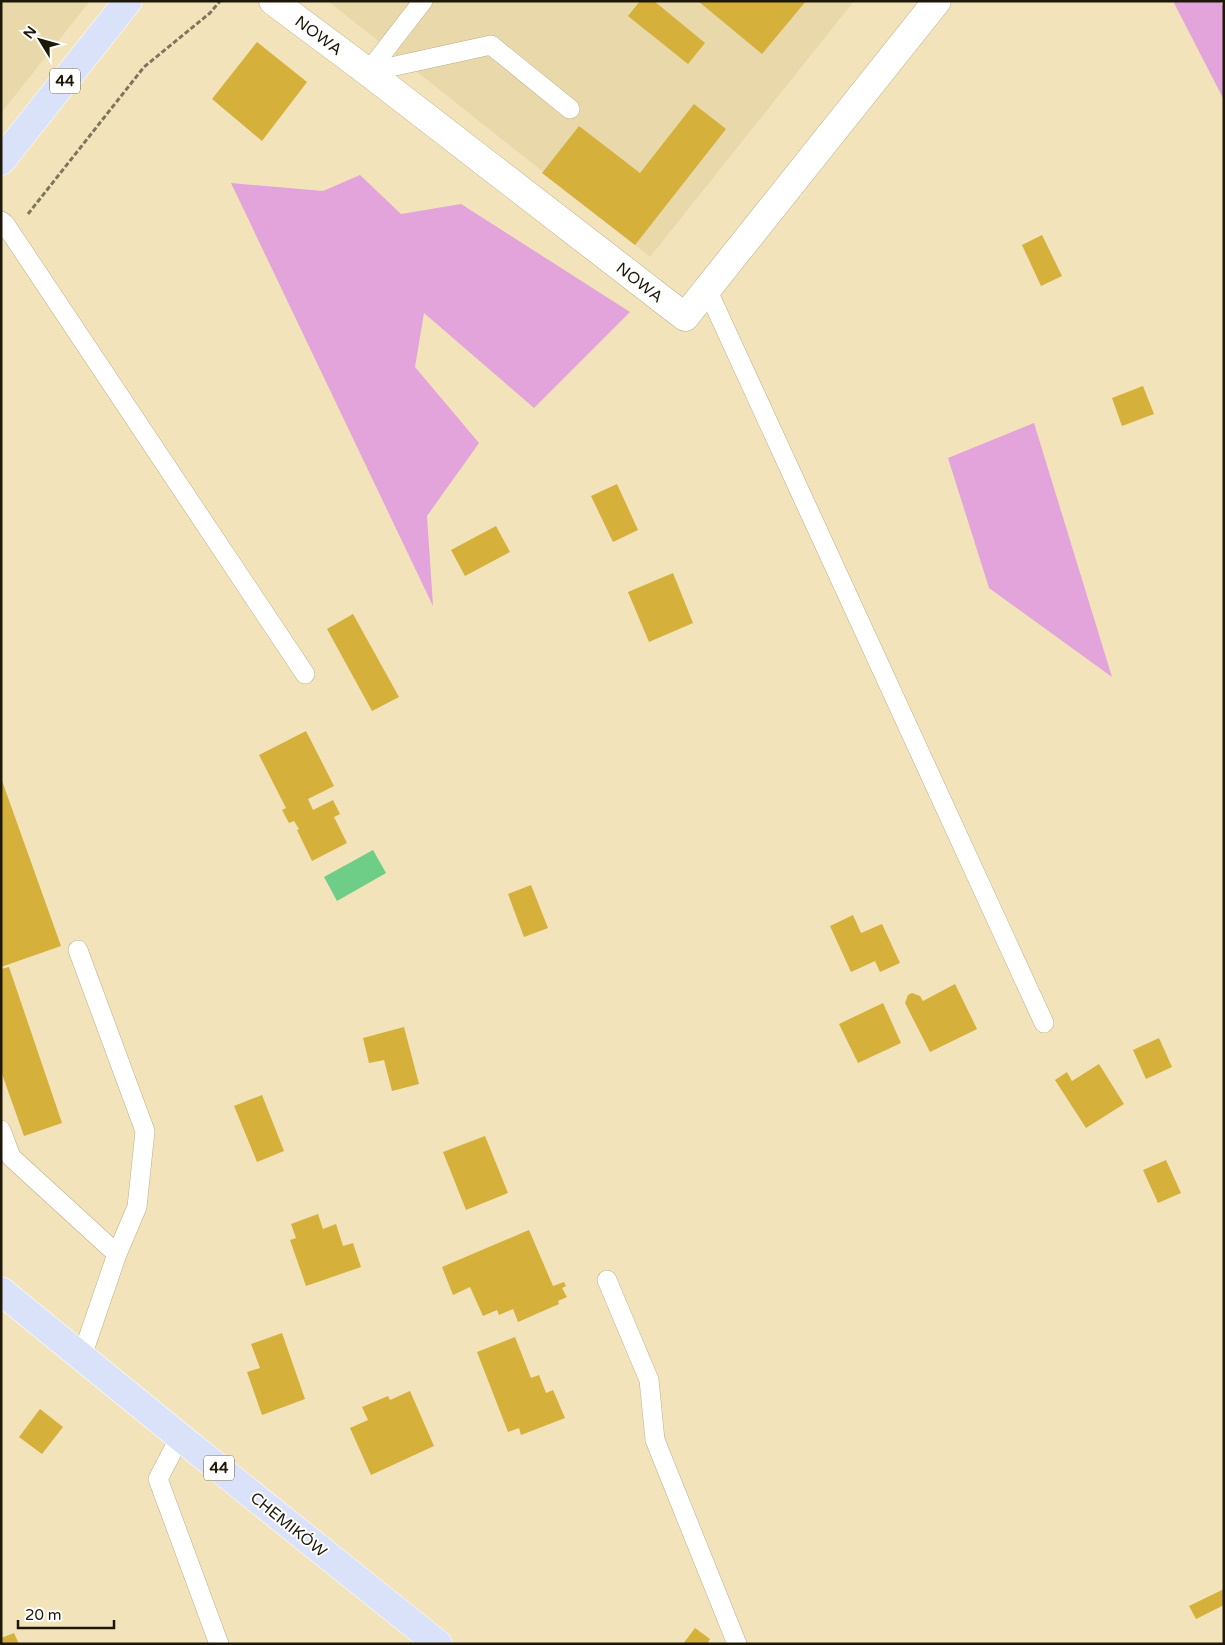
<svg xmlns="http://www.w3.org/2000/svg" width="1225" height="1645" font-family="'Varela Round',sans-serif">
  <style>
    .built { fill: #e9d8a9 }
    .green { fill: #e2a4da }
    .water { fill: #6ece87 }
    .building { fill: #d5b03b }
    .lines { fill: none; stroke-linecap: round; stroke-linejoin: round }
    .service-casing { stroke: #bcae87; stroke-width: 20 }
    .minor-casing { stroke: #bcae87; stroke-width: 29 }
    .primary-casing { stroke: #fff; stroke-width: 29 }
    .path { stroke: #7f755a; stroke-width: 3; stroke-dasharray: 5 2.5; stroke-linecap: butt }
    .service { stroke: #fff; stroke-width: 19 }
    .minor { stroke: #fff; stroke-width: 28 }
    .primary { stroke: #dae2fa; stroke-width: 28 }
    .labels { text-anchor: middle; stroke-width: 4; stroke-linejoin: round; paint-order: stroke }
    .shield { fill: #fff; stroke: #625d53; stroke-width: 1 }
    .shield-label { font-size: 15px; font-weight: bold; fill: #1e1809 }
    .street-label { font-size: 16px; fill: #1e1809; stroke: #fff }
  </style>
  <rect width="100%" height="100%" fill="#f2e3bb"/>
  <g class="built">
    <path d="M1 1H90L1 113Z"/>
    <path d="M328 1H854L650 257Z"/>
  </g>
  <g class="green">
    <path d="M1173 1H1220L1224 8V100Z"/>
    <path d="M360 175 401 214 461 204 630 312 534 408 424 313 415 367 479 443 427 516 433 606 231 183 323 191Z"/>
    <path d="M1034 423 1112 677 989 588 948 458Z"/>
  </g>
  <path class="water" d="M373 850 386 873 337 901 324 877Z"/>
  <g class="building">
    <path d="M640 1H654L705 43 688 64 628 16Z"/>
    <path d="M698 1H806L762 54Z"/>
    <path d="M257 42 307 82 262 141 212 99Z"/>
    <path d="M694 104 726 129 635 245 542 173 579 126 640 173Z"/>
    <path d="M1042 235 1062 276 1041 286 1022 245Z"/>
    <path d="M1143 386 1154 414 1122 426 1112 398Z"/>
    <path d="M617 484 638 530 613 542 591 496Z"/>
    <path d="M496 526 510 552 465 576 451 550Z"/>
    <path d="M673 573 693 623 649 642 628 592Z"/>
    <path d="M353 614 399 697 372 711 327 629Z"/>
    <path d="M306 731 334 786 308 799 313 810 333 800 340 814 334 817 347 843 312 861 297 830 299 829 294 821 289 823 282 810 286 808 259 755Z"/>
    <path d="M1 778 61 946 1 967Z"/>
    <path d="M531 885 548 928 524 937 508 894Z"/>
    <path d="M853 915 861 933 882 924 900 963 880 972 875 961 851 972 830 926Z"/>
    <path d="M9 967 62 1123 24 1136 1 1071V969Z"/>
    <path d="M955 984 977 1029 930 1052 905 1003 908 995 912 993 920 996 923 1001Z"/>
    <path d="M883 1003 901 1043 858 1063 839 1024Z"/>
    <path d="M404 1027 419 1084 392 1091 384 1060 369 1063 363 1038Z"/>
    <path d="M1159 1038 1172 1067 1146 1079 1133 1050Z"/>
    <path d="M1099 1064 1124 1104 1086 1128 1055 1080 1067 1072 1072 1081Z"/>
    <path d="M262 1095 284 1151 257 1162 234 1106Z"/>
    <path d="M485 1136 508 1193 466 1210 443 1152Z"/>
    <path d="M1166 1160 1181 1193 1158 1203 1143 1170Z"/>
    <path d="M318 1214 323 1229 336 1224 343 1246 353 1243 361 1267 306 1286 290 1240 296 1238 291 1224Z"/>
    <path d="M529 1230 553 1286 564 1282 566 1286 562 1288 567 1297 558 1301 559 1304 518 1322 513 1309 499 1315 497 1310 483 1316 470 1287 453 1295 442 1267Z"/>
    <path d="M282 1333 305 1399 262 1415 247 1372 260 1368 251 1344Z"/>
    <path d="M515 1337 531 1378 539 1375 546 1393 553 1390 565 1418 521 1435 519 1428 508 1432 477 1352Z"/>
    <path d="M410 1391 434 1446 371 1475 350 1428 368 1420 362 1407 388 1396 390 1400Z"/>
    <path d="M40 1409 63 1427 42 1454 19 1437Z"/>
    <path d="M1224 1589V1605L1196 1619 1189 1606Z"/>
    <path d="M695 1628 710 1639 707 1644H683Z"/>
    <path d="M14 1633 19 1644H1V1638Z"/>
  </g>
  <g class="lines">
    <defs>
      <g id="service">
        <path d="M368 72 491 45 570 109"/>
        <path d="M368 72 423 1"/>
        <path d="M1 221 5 224 305 674"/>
        <path d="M707 289 1044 1023"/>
        <path d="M78 950 145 1131 137 1207 117 1254"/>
        <path d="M1 1130 11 1157 117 1254 82 1356"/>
        <path d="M607 1280 649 1380 655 1440 737 1644"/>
        <path d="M180 1437 158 1479 219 1644"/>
      </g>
      <path id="minor" d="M273 1 368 72 685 317 937 1"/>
      <g id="primary">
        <path d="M1 161 128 1"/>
        <path d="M1 1291 180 1437 438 1644"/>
      </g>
    </defs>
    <use href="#service" class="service-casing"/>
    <use href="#minor" class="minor-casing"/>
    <use href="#primary" class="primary-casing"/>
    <path class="path" d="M28 214 144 67 210 13 220 1"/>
    <use href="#service" class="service"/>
    <use href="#minor" class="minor"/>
    <use href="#primary" class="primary"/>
  </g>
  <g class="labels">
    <g class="shield">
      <rect x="50" y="68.5" width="30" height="25" rx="4"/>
      <rect x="204" y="1455.5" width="30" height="25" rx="4"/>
    </g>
    <g class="shield-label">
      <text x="65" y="86">44</text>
      <text x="219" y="1473">44</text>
    </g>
    <g class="street-label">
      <text transform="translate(319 35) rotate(37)" y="6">NOWA</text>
      <text transform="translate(640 282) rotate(38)" y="6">NOWA</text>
      <text transform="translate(289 1524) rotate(39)" y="6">CHEMIKÓW</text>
    </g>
  </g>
  <rect width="1225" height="1645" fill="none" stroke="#1e1809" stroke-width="5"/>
  <g transform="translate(40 40) rotate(307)" stroke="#ffffff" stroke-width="4" paint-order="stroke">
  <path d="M0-4L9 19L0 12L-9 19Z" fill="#1e1809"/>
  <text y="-8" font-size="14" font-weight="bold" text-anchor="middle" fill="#1e1809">N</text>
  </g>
  <path d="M18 1620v8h96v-8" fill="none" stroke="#1e1809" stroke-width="2.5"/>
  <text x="25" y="1620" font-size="15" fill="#1e1809" stroke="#ffffff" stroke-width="4" paint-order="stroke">20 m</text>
</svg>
